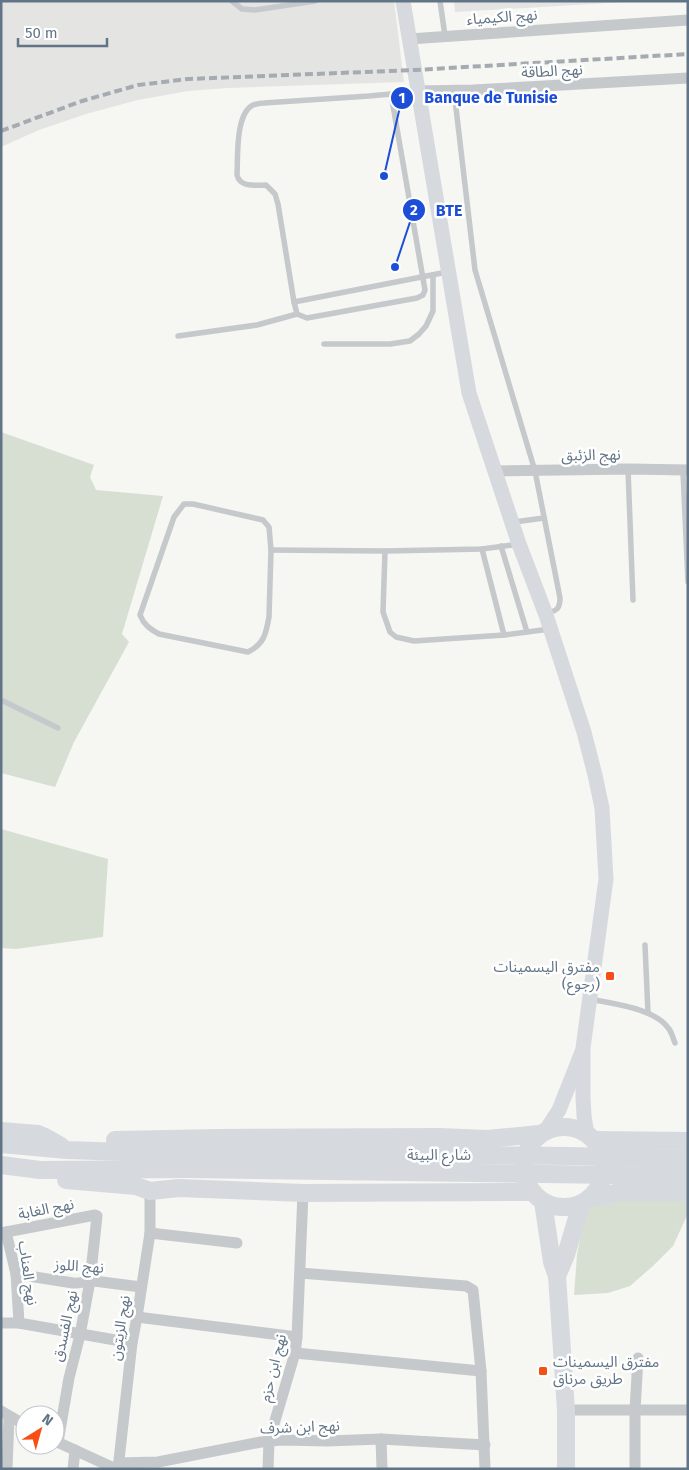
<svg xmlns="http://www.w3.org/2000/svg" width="689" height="1470" font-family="'Fira Sans','Noto Sans Arabic',sans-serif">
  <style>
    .built { fill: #e4e5e3 }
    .green { fill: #d7dfd3 }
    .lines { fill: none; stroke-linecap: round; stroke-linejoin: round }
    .service { stroke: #c5c9cc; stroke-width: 5.5 }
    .minor { stroke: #c5c9cc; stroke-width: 11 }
    .secondary { stroke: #d6dadf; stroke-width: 15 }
    .primary { stroke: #d6dadf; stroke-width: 18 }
    .trunk { stroke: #d6dadf; stroke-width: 18 }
    .rail { stroke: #a5abb1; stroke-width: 4; stroke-dasharray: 8 4; stroke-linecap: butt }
    .poi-dot { fill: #f64e13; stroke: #fff; stroke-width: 2 }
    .labels { text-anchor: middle; stroke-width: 5; stroke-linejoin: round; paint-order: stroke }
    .street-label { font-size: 15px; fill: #627586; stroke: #fff }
    .poi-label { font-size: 15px; fill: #627586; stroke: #fff; text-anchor: end }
    .leader { fill: none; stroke: #1d4ed8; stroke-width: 2 }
    .callout-dot { fill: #1d4ed8; stroke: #fff; stroke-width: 2 }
    .mark-label { font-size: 15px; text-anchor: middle; font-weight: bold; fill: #fff }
    .callout-label { font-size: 16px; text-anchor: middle; font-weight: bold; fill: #1d4ed8; stroke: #fff; stroke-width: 5; stroke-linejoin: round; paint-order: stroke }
  </style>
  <rect width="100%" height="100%" fill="#f6f6f2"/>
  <g class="built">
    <path d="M1 1H394L404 82 228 88 188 91 138 100 86 114 39 130 1 147Z"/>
    <path d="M454 1H642L455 12Z"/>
  </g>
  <g class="green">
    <path d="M1 432 94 465 90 477 96 490 163 496 122 634 129 642 74 742 55 787 1 773Z"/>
    <path d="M1 829 108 859 103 937 16 949 1 948Z"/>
    <path d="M688 1190V1213L685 1220 673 1246 654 1265 630 1286 608 1293 574 1295 577 1255 585 1213 598 1198Z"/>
  </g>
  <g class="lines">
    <g class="service">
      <path d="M232 1 242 9 255 10 315 1"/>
      <path d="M440 1 445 36"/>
      <path d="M454 91 475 270 535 471 560 598C560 609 557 610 547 614"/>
      <path d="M391 94 425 290 423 295 417 298 307 318 297 314 294 302 278 204 275 194 266 185C256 185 240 188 237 175 238 158 235 114 253 105 256 104 261 103 264 103L369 96Z"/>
      <path d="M391 94 416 91"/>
      <path d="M294 302 447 272"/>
      <path d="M178 336 257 325 297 314"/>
      <path d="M324 344H390L410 341 419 334 426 326 433 311V275"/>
      <path d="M628 469 633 600"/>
      <path d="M683 471 688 582"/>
      <path d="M184 504H193L263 520 269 527 271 550 269 617C266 634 264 644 248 652L159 634C150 629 144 625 140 615L174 517Z"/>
      <path d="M514 522 544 518"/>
      <path d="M501 546 527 632"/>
      <path d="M482 549 504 635"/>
      <path d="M271 550 385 551 482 549 519 544"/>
      <path d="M385 551 383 612 390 632 396 637 414 641 504 635 550 629"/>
      <path d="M1 700 58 728"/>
      <path d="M645 945 648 1013"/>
      <path d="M590 999C613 1004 655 1008 669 1029 672 1033 673 1038 675 1043"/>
    </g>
    <g class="minor">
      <path d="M409 39 688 20"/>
      <path d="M418 91 473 90 688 78"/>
      <path d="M496 471 628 469 688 470"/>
      <path d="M6 1232 16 1274 19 1323 132 1343"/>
      <path d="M1 1233 95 1215 97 1216 90 1281 80 1335 69 1378 58 1442"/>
      <path d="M150 1233 237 1243"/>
      <path d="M300 1273 466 1286 473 1290 481 1371 485 1469"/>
      <path d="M16 1274 73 1283C81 1284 86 1280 94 1281L141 1287"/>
      <path d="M137 1317 297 1337"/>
      <path d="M1 1323H19"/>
      <path d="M295 1353 481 1371"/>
      <path d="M566 1410H688"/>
      <path d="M1 1411 25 1425"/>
      <path d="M381 1439 382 1469"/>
      <path d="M55 1441 116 1469"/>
      <path d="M119 1463 158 1462 261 1442 281 1440 328 1441 381 1439 485 1445"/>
      <path d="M7 1469 9 1417"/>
      <path d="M73 1469 75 1450"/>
      <path d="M118 1469 132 1343 137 1317 150 1233V1191"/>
      <path d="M268 1469 269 1441 295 1353 297 1337 303 1193"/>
      <path d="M635 1469V1410L638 1358"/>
    </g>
    <g class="secondary">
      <path d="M403 1 469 393 519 544 546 615 584 732 595 775 602 808 606 879 583 1048V1097L584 1116 587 1134"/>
      <path d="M546 1130 559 1110 582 1052"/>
    </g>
    <g class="primary">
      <circle cx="564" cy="1167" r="40"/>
      <path d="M543 1202 552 1262 557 1276 566 1410V1469"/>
      <path d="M557 1276 566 1255 581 1204"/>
    </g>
    <g class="trunk">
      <path d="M1 1131 38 1134 47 1138 61 1146"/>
      <path d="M115 1140 219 1138 439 1137 487 1139 539 1134"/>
      <path d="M594 1140 688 1141"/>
      <path d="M1 1144 67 1150 153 1153 570 1156 688 1159"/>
      <path d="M1 1165 40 1170 189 1169 688 1176"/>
      <path d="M66 1180 136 1186 150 1191 179 1188 303 1193 532 1192"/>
      <path d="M590 1198 607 1195 619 1192H688"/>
    </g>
    <path class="rail" d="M1 131 82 101 138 85 188 79 415 70 688 54"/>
  </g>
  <g class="poi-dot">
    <rect x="605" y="971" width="10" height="10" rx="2.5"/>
    <rect x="538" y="1366" width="10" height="10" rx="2.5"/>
  </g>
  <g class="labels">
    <g class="street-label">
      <text transform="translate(502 17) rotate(-4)" y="5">نهج الكيمياء</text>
      <text transform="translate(552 71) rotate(-3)" y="5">نهج الطاقة</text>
      <text transform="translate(591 455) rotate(-1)" y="5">نهج الزئبق</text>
      <text x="439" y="1160">شارع البيئة</text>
      <text transform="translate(46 1209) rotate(-11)" y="5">نهج الغابة</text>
      <text transform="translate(79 1266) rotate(4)" y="5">نهج اللوز</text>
      <text transform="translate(28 1273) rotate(82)" y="5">نهج العناب</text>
      <text transform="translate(65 1326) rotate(-78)" y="5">نهج الفسدق</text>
      <text transform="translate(120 1328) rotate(-81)" y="5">نهج الزيتون</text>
      <text transform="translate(273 1368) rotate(-76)" y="5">نهج ابن حزم</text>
      <text transform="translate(300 1427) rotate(-2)" y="5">نهج ابن شرف</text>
    </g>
    <g class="poi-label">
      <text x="600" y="972">مفترق اليسمينات<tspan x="600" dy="17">(رجوع)</tspan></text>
      <text x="553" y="1367" text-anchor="start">مفترق اليسمينات<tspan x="553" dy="17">طريق مرناق</tspan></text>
    </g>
  </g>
  <path class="leader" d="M384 176L402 98M395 267L414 210"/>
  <g class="callout-dot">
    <circle cx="384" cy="176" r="5"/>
    <circle cx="395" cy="267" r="5"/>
    <circle cx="402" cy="98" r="12"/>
    <circle cx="414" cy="210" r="12"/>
  </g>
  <g class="mark-label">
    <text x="402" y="103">1</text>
    <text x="414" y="215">2</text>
  </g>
  <g class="callout-label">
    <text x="491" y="103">Banque de Tunisie</text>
    <text x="449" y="216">BTE</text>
  </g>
  <rect width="689" height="1470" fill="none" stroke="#627586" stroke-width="5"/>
  <g transform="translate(40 1430) rotate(37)"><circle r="24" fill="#ffffff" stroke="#c0c8cf"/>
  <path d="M0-4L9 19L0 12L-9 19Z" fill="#f64e13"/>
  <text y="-8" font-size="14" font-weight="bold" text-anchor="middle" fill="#627586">N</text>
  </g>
  <path d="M18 38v8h89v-8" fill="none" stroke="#627586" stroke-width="2.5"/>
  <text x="25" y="38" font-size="15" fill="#627586" stroke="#ffffff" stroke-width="4" paint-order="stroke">50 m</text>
</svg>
